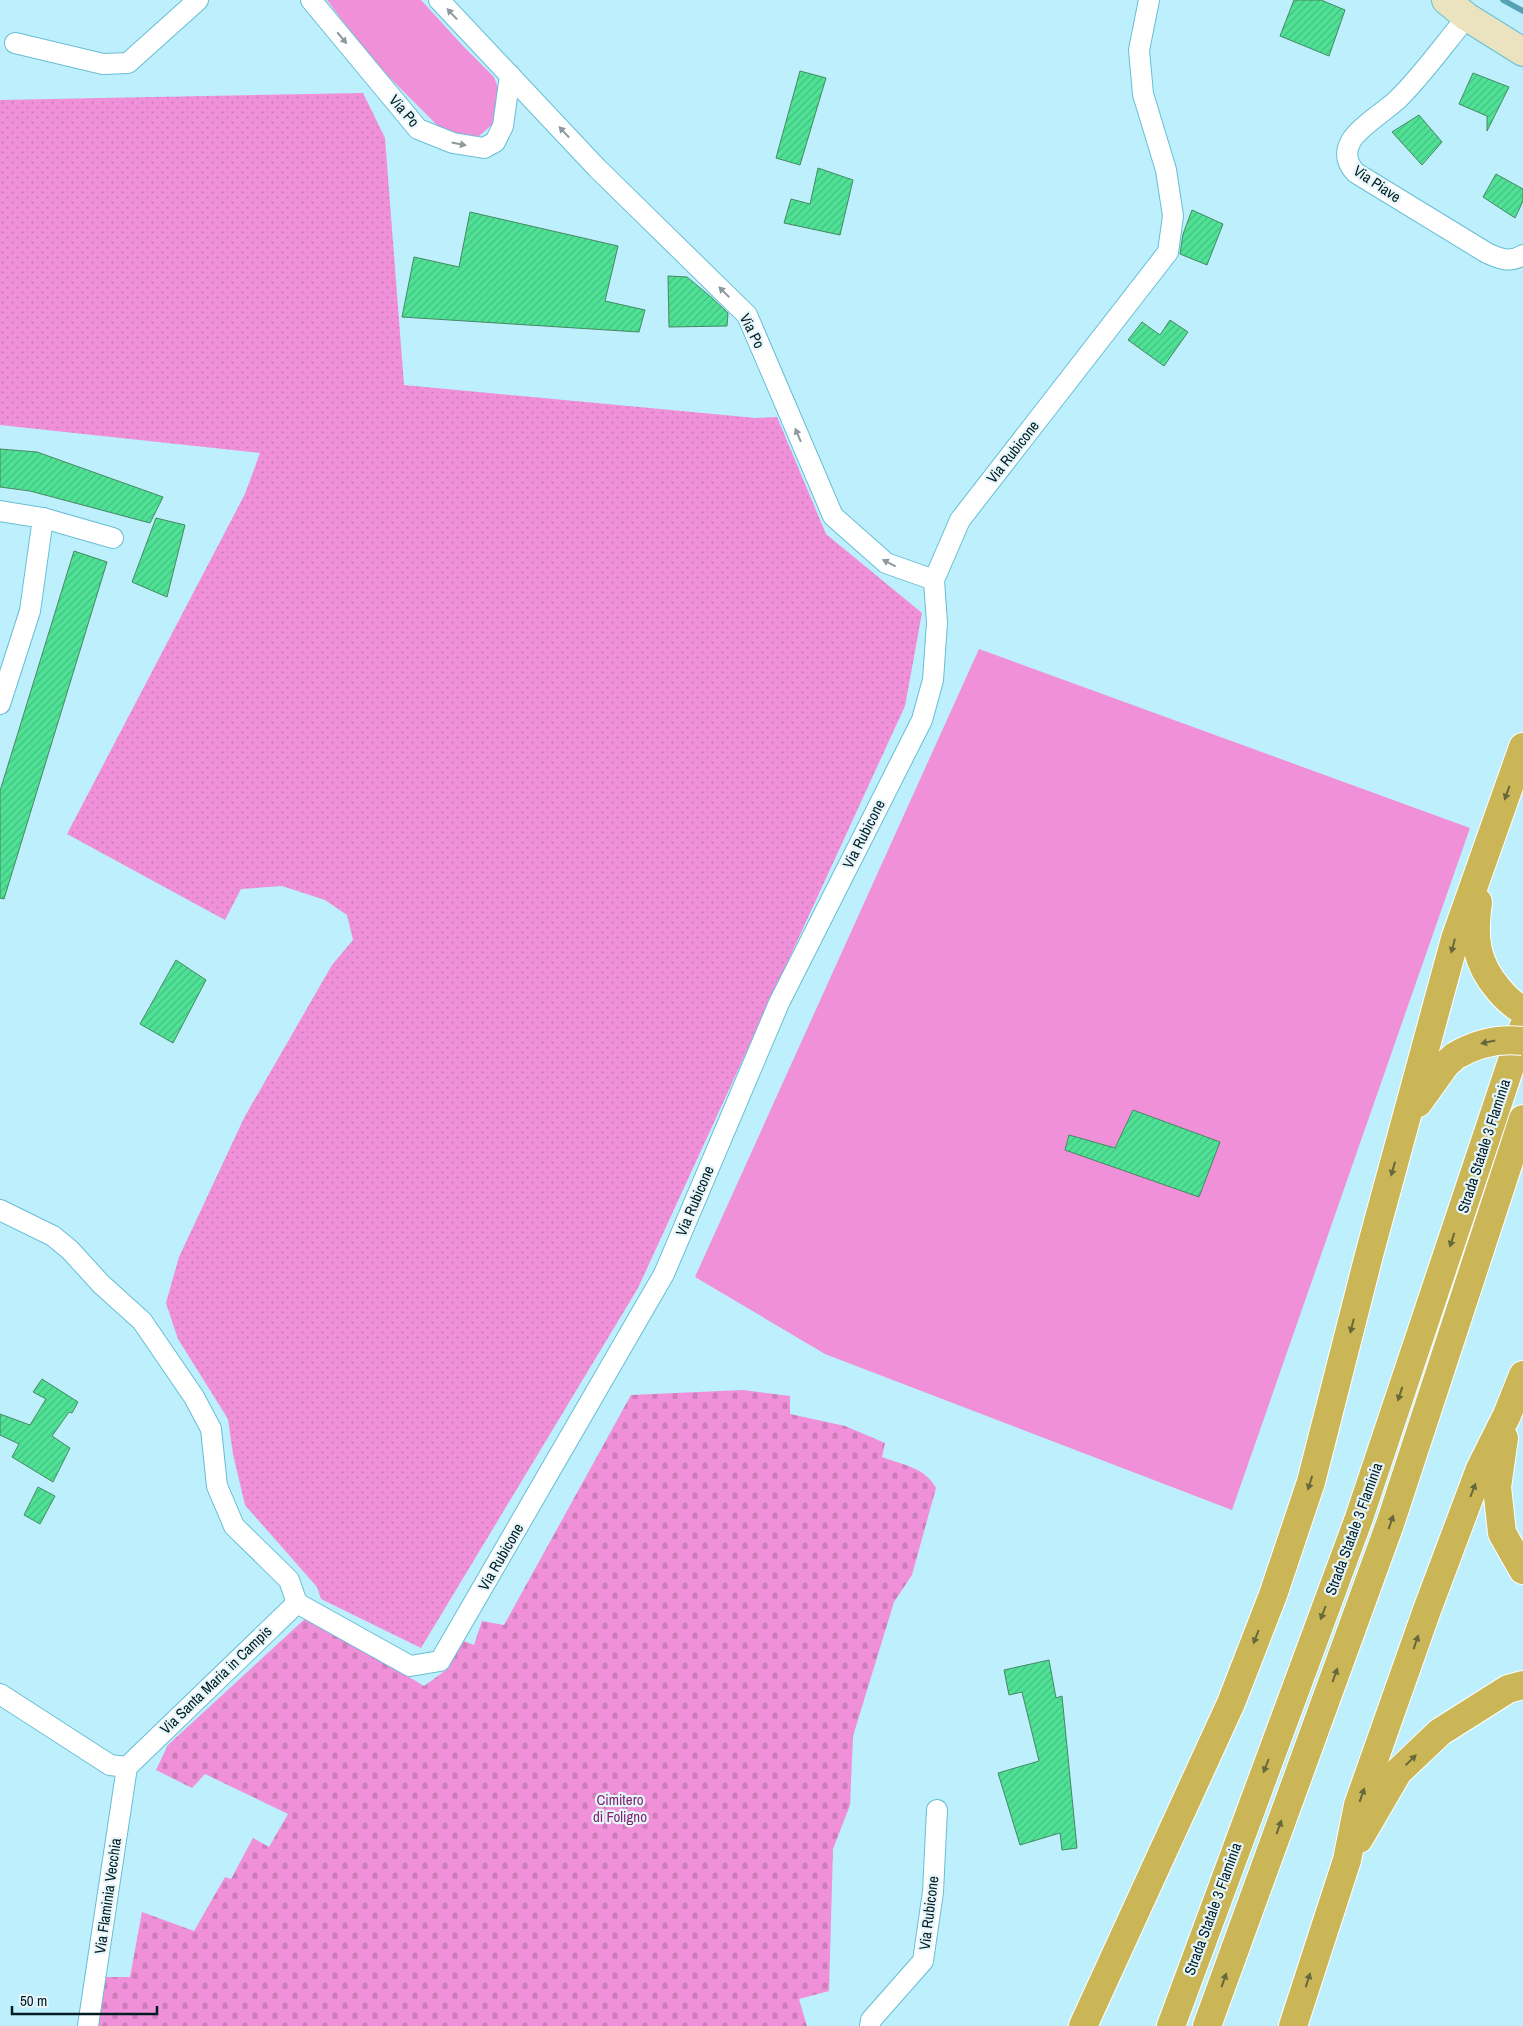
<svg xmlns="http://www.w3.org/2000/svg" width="1523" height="2026" font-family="'Archivo Narrow',sans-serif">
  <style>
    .grass { fill: url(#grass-dots) }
    .cemetery { fill: url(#cemetery-stones) }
    .park { fill: #f090d8 }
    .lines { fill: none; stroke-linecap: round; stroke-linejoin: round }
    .stream { stroke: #55a2b6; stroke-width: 5.5 }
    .building { fill: url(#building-hatch); stroke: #468862 }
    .minor-casing { stroke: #67bed5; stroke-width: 22 }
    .secondary-casing { stroke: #67bed5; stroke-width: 30 }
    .trunk-casing { stroke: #fff; stroke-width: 30 }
    .minor { stroke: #fff; stroke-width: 20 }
    .secondary { stroke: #ebe3c0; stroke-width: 28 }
    .trunk { stroke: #cab657; stroke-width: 28 }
    .trunk-bridge-casing { stroke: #fff; stroke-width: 30; stroke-linecap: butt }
    .trunk-bridge { stroke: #cab657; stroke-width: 28 }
    .oneway { fill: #8d999c }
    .oneway2 { fill: #66693c }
    .labels { text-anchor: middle; stroke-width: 4.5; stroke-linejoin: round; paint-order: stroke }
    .street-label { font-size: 15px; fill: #011c22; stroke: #e6f6fb }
    .park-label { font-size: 15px; fill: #822270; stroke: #e6f6fb }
  </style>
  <defs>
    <pattern id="grass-dots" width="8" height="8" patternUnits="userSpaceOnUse" patternTransform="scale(1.25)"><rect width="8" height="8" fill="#f090d8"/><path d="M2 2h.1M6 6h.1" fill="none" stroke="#cc7cb9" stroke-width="1.8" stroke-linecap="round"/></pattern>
    <pattern id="cemetery-stones" width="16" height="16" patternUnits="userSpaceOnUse" patternTransform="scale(1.25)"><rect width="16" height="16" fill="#f090d8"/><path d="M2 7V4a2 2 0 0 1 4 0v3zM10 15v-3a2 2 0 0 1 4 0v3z" fill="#cc7cb9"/></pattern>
    <pattern id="building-hatch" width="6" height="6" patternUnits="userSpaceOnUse" patternTransform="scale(1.25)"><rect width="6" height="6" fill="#4fe195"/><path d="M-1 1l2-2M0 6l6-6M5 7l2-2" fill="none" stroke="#43c080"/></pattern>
  </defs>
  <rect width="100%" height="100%" fill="#bdeffd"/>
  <path class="grass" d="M363 93 385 138 404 385 756 418 777 417 826 534 922 613 905 706 638 1288 421 1648 321 1599 317 1587 245 1505 233 1454 228 1419 178 1339 166 1303 179 1257 245 1116 332 965 353 940 347 915 325 900 282 886 241 889 225 920 67 834 245 494 260 453 0 425V100Z"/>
  <path class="cemetery" d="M743 1390 790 1396V1414L845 1426 885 1443 882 1457C902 1465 925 1467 936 1488L912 1575 894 1602 853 1736 850 1805 833 1849 829 1991 799 1999 807 2026H96L101 1977H130L142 1912 194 1931 225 1877 231 1879 253 1838 269 1847 288 1814 205 1774 192 1788 156 1770 168 1745 308 1616 424 1686 449 1668 461 1640 474 1645 482 1621 504 1625 631 1395Z"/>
  <g class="park">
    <path d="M327 0H421L463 46 494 77 503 101 495 122 478 137 464 139 438 126 371 59Z"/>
    <path d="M979 649 1470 828 1232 1510 825 1354 695 1277Z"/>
  </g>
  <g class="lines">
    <path class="stream" d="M1503 0 1523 11"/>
  </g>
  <g class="building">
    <path d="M1294 0H1321L1345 10 1329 56 1280 36Z"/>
    <path d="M800 71 826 78 800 165 776 158Z"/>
    <path d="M1473 73 1509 87 1487 131V116L1459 104Z"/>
    <path d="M1419 115 1442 142 1422 165 1392 132Z"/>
    <path d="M818 168 853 180 840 235 784 223 791 199 810 204Z"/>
    <path d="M1496 174 1523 189V201L1515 218 1483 197Z"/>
    <path d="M1192 210 1223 224 1207 265 1180 254 1183 234Z"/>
    <path d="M470 212 618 246 605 301 645 310 639 332 402 317 414 257 459 267Z"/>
    <path d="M668 276 687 277 711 297 728 313 727 326 669 327Z"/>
    <path d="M1170 320 1188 332 1164 366 1128 340 1142 322 1160 335Z"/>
    <path d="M0 449 37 452 163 497 150 523 30 491 0 487Z"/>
    <path d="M156 518 185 525 167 597 132 582Z"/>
    <path d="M74 551 107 562 4 899 0 898V791Z"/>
    <path d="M176 960 206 980 173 1043 140 1024Z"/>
    <path d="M1133 1110 1220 1142 1199 1197 1065 1150 1069 1135 1115 1148Z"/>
    <path d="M42 1379 78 1402 72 1413 69 1412 52 1436 70 1448 53 1482 12 1457 19 1444 0 1435V1414L30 1425 46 1399 33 1392Z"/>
    <path d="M38 1487 55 1496 40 1524 24 1515Z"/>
    <path d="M1049 1660 1056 1698 1062 1696 1077 1848 1062 1850 1060 1833 1020 1845 998 1773 1039 1761 1022 1692 1009 1695 1004 1670Z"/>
  </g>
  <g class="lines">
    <defs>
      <g id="minor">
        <path d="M311 0 418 129 453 143 484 148 495 142 503 126 510 75"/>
        <path d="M439 0 597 168 747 315 833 516 886 563 934 580"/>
        <path d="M1467 17C1445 43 1421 77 1397 100 1385 111 1358 128 1351 141 1344 153 1347 164 1356 173L1487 253C1500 259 1510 263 1523 255"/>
        <path d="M15 43 103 64 128 63 198 0"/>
        <path d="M0 511 43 518 113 538"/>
        <path d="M0 704 30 611 43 518"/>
        <path d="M0 1210 53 1236 70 1250 101 1284 142 1321 194 1397 211 1429 217 1486 234 1526 289 1580 297 1603"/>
        <path d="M0 1694 110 1765 127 1767 297 1603 410 1666 440 1661 664 1274 779 1003 922 720 933 680 937 623 934 580 960 520 1168 252 1173 216 1166 170 1143 94 1139 50 1149 0"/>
        <path d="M88 2026 127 1767"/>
        <path d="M870 2026 871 2020 923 1961 933 1892 937 1810"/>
      </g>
      <path id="secondary" d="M1446 0 1467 17 1523 52"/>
      <g id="trunk">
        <path d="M1478 902C1473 938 1475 962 1499 990 1505 997 1514 1006 1523 1010"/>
        <path d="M1418 1103 1446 1064 1455 1056"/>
        <path d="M1504 1438 1497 1487 1502 1533 1523 1570"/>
        <path d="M1359 1839 1398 1772 1440 1732 1508 1689 1523 1685"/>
        <path d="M1083 2026 1231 1703 1273 1595 1311 1482 1369 1255 1455 939 1523 747"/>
        <path d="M1171 2026 1359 1518 1523 1028"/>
        <path d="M1207 2026 1390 1524 1523 1119"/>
        <path d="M1293 2026 1347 1860 1358 1805 1427 1610 1480 1469 1507 1415 1523 1375"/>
      </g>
    </defs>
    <use href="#minor" class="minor-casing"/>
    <use href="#secondary" class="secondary-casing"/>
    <use href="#trunk" class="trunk-casing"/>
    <use href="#minor" class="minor"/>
    <use href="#secondary" class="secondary"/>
    <use href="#trunk" class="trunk"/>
    <defs>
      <path id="trunk-bridge" d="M1455 1056C1477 1043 1498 1038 1523 1041"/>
    </defs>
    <use href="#trunk-bridge" class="trunk-bridge-casing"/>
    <use href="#trunk-bridge" class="trunk-bridge"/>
  </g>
  <defs><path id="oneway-solid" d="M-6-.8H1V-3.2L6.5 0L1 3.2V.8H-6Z" transform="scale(1.25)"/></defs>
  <g class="oneway">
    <use href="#oneway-solid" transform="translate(452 14) rotate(-133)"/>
    <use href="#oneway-solid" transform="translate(342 38) rotate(50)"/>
    <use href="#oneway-solid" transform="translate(564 132) rotate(-133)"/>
    <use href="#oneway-solid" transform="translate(459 144) rotate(11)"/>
    <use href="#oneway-solid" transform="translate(724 292) rotate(-135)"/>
    <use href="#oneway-solid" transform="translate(798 435) rotate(-113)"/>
    <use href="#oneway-solid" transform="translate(889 563) rotate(-153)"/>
  </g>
  <g class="oneway2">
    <use href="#oneway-solid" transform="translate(1507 793) rotate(110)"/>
    <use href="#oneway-solid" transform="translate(1453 946) rotate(105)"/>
    <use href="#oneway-solid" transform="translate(1488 1042) rotate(168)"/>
    <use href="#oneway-solid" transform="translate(1393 1169) rotate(106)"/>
    <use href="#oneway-solid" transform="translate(1452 1240) rotate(108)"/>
    <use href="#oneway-solid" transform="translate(1352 1326) rotate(104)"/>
    <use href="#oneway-solid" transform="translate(1400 1394) rotate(108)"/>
    <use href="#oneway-solid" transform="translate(1310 1483) rotate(107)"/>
    <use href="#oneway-solid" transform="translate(1473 1490) rotate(-69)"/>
    <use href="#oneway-solid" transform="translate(1391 1522) rotate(-71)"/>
    <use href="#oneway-solid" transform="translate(1323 1613) rotate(111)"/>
    <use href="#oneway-solid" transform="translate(1256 1637) rotate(111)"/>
    <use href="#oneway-solid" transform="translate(1416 1642) rotate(-71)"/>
    <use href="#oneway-solid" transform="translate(1335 1675) rotate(-70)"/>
    <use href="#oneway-solid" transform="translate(1411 1760) rotate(-44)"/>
    <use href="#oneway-solid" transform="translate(1266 1766) rotate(111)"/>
    <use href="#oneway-solid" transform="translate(1362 1795) rotate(-71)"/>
    <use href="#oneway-solid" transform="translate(1279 1827) rotate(-70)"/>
    <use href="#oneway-solid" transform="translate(1224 1980) rotate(-70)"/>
    <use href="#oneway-solid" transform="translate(1308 1980) rotate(-72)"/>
  </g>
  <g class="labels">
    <g class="street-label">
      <text transform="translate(404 111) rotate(49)" y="5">Via Po</text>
      <text transform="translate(1377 184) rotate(34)" y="5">Via Piave</text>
      <text transform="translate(752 331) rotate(63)" y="5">Via Po</text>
      <text transform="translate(1013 452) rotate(-52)" y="5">Via Rubicone</text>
      <text transform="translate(864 834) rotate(-63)" y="5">Via Rubicone</text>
      <text transform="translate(1484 1146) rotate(-72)" y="5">Strada Statale 3 Flaminia</text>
      <text transform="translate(695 1201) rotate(-67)" y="5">Via Rubicone</text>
      <text transform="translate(1354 1529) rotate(-70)" y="5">Strada Statale 3 Flaminia</text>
      <text transform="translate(501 1557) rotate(-60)" y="5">Via Rubicone</text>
      <text transform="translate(216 1680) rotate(-44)" y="5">Via Santa Maria in Campis</text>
      <text transform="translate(108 1896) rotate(-82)" y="5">Via Flaminia Vecchia</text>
      <text transform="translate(1213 1909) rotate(-70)" y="5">Strada Statale 3 Flaminia</text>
      <text transform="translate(929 1913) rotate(-83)" y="5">Via Rubicone</text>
    </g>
    <g class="park-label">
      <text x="620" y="1805">Cimitero<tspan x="620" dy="17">di Foligno</tspan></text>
    </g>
  </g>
  <path d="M12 2006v8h145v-8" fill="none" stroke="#011c22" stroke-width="2.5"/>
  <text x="20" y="2006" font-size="15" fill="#011c22" stroke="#e6f6fb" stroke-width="4" paint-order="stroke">50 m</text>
</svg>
